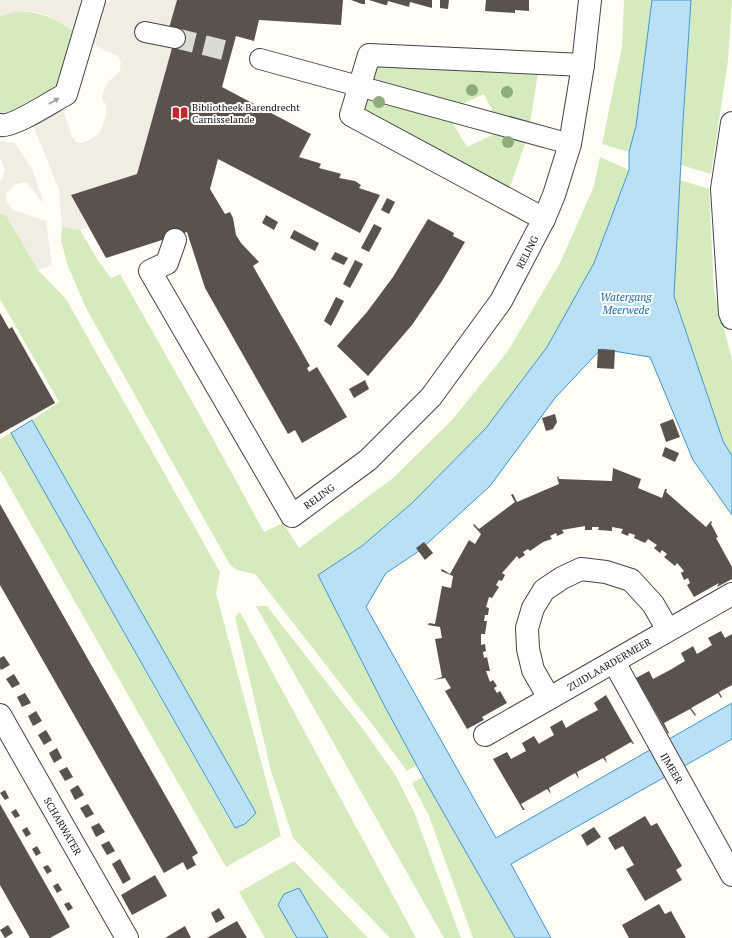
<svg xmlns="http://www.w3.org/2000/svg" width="732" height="938" font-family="'PT Serif',serif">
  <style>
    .green { fill: #d5ebbd }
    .plaza { fill: #f1ede2 }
    .water { fill: #b9e0f7; stroke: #3f96cf }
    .building { fill: #5a524d }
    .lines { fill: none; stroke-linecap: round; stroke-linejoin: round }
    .pedestrian-tunnel { stroke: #dbdad3; stroke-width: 20; stroke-dasharray: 20 10; stroke-linecap: butt }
    .pedestrian-casing { stroke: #444; stroke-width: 22 }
    .minor-casing { stroke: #444; stroke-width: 24 }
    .pedestrian { stroke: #fff; stroke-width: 20 }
    .minor { stroke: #fff; stroke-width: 22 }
    .tree { fill: #8dad7f }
    .oneway { fill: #a0a0a0 }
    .labels { text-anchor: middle; stroke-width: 4; stroke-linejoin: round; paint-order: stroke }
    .poi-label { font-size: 10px; fill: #111; stroke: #fff; text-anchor: start }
    .street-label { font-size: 10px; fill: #111; stroke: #fff }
    .water-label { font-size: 11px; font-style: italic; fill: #1768a6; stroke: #fff }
  </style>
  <rect width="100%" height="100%" fill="#fffdf5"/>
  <g class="green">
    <path d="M624 0H652L636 126 629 152 602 144 622 47Z"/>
    <path d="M691 0H732L728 60 711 174 681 165Z"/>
    <path d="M20 11C45 13 52 18 73 30L57 86 3 115 0 114V16L6 14Z"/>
    <path d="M379 62 538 73 530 123 494 114 484 94 460 105 371 82Z"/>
    <path d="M367 93 449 117 467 147 501 131 527 138 510 187 362 111Z"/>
    <path d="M600 157 629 170 594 263 547 347 486 428 412 503 362 546 318 575 384 705 417 765 407 771 375 728 255 574 237 570 230 565 86 308 68 266 61 241 62 227 80 230 99 262 111 278 120 274 211 435 264 532 283 523 299 548 393 478 452 420 508 351 560 263 594 186Z"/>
    <path d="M680 180 709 189 714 291 732 359V456L723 441 674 294Z"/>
    <path d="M0 213 6 215 38 270 66 299 220 572 216 593 281 836 226 867 0 470V439L11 433 234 828 245 824 256 813 32 420 59 402 0 299Z"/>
    <path d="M256 606H267L363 729 396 776 414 812 461 938H444Z"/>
    <path d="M240 612 416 938H390L293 838 271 771 235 617Z"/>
    <path d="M423 777 515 938H473L429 816 412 783Z"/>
    <path d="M294 861 368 938H328L299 888 278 905 297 938H265L239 892Z"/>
  </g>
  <g class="plaza">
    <path d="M0 0H98L109 3 110 0H177L169 28 177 30 137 174 71 195 88 227 80 230 62 227 59 189 32 123 61 104 72 137 76 142 81 143 90 140 99 133 103 126 106 114V105L102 98 103 93 108 82 120 71 121 62 118 56 104 50 49 16 36 12 20 11 6 14 0 16Z"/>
    <path d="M0 141 15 143 33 171 42 198 43 203 27 183H21L14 185 6 194 7 202 13 210 46 221 52 265 38 270 6 215 0 213V182L3 178 5 169 0 158Z"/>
  </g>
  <g class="water">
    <path d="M652 0H691L683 122 674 296 723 441 732 456V515L693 460 650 357 601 349 555 398 490 486 419 551 386 573 366 607 496 838 732 703V739L511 864 551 938H515L423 777 384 705 318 575 362 546 412 503 486 428 547 347 594 263 629 170V152L636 126Z"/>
    <path d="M32 420 256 813 245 824 235 828 11 433Z"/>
    <path d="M299 888 328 938H297L278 905 284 894Z"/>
  </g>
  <g class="building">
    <path d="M177 0H343L341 25 259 20 254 41 236 36 222 87 311 134 299 157 319 163 321 164 319 168 338 173 341 174 339 178 355 181 361 185 359 188 380 195 360 233 218 159 210 189 225 214 230 212 233 218 236 235 241 243 259 262 253 266 310 366 307 368 309 372 317 367 347 417 302 443 295 430 288 434 205 288 187 232 106 258 71 195 137 174 177 30 169 28Z"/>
    <path d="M351 0H365V4H362Z"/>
    <path d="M369 0H432V8L410 2 409 7 388 1 387 5H385Z"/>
    <path d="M440 0H449L448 9 440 8Z"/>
    <path d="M486 0H529V11L515 10V13L485 11Z"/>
    <path d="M387 198 395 202 389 214 381 210Z"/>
    <path d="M266 215 278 222 274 230 262 223Z"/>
    <path d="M428 219 454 233 453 236 465 242 442 281 412 325 368 376 337 346 367 312 393 277Z"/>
    <path d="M374 224 382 228 369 252 361 248Z"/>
    <path d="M294 230 319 243 315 251 290 238Z"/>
    <path d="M335 252 348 258 344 265 331 259Z"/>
    <path d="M355 260 363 264 350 288 343 284Z"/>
    <path d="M336 297 344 301 331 326 324 321Z"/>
    <path d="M0 313 9 329 12 327 55 403 0 434Z"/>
    <path d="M598 349 615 350 614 369 597 368Z"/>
    <path d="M365 380 369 389 354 398 349 389Z"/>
    <path d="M555 414 557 422 553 429 546 431 542 418Z"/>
    <path d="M673 419 680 437 666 442 660 424Z"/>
    <path d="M665 447 679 453 675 462 662 456Z"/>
    <path d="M613 468 641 479 638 488 662 498 665 489H667L666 492 706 527 711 521 712 522 711 524 718 537 716 538 732 567V579L717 587 719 583 694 597 687 585 690 583 688 578 684 580 681 573 684 571 677 563 675 566 664 557 667 554 662 550 660 553 654 548 657 545 648 539 645 543 634 538 635 535 629 533 628 536 621 533 623 529 612 527V531L598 530 599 527H592V530H585V526L562 530 564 533 557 536 556 533 550 536 552 539 543 542 530 551 528 549 523 552 525 555 519 559 517 556 502 573 505 575 502 581 499 580 496 585 499 587 492 598 489 597 486 607 489 608 488 615H485L484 621H487L485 634H481V645L485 644 486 651 483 652 484 658 487 657 490 671H486L490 682 493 680 497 686 494 688 497 693 500 691 507 703 482 717 484 720 467 729 445 691 451 688 445 678 433 680 442 677 435 639 442 638 440 627 428 625 429 623 435 624 442 586 451 588 453 576 441 571 442 569 450 574 469 540 475 544 481 534 473 525 474 524 479 529 515 502 511 495 513 494 517 502 559 484 557 477 558 476 559 479 612 481Z"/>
    <path d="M0 504 198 853 192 857 196 865 187 870 183 862 164 873 0 585Z"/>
    <path d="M424 542 433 553 425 560 416 548Z"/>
    <path d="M721 631 725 638 732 634V685L719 692 722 697 721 698 718 693 691 708 696 715 695 716 690 709 664 723 669 733 668 734 636 678 649 671 653 679 670 670 685 661 681 653 690 648 693 646 697 654 712 645 708 638Z"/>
    <path d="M4 656 10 665 1 670 0 668V658Z"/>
    <path d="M14 674 20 684 12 688 6 679Z"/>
    <path d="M25 693 31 703 22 707 17 697Z"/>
    <path d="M606 695 634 744H633L631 742 605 757 607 763 603 758 577 772 579 779 575 773 549 788 551 794 547 789 521 804 525 810H523L493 759 507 752 511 759 526 751 522 743 534 736 539 744 540 743 554 735 550 727 562 720 566 728 581 719 598 710 594 703Z"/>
    <path d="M36 711 42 721 33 726 28 716Z"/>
    <path d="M46 730 52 740 44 745 38 735Z"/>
    <path d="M57 748 62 758 54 763 49 753Z"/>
    <path d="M67 767 73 777 65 781 59 771Z"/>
    <path d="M78 785 84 795 75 800 70 790Z"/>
    <path d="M5 790 9 798 5 800 0 793Z"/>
    <path d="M0 804 70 927 50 938H30L0 885Z"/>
    <path d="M88 804 94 814 86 818 80 808Z"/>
    <path d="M16 809 20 816 15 818 11 812Z"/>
    <path d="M645 816 651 826 657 823 682 866 676 870 682 880 645 901 626 869 634 865 623 846 615 850 608 838Z"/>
    <path d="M99 823 105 832 96 837 91 827Z"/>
    <path d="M27 827 31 834 26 837 22 830Z"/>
    <path d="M594 827 601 837 587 846 581 835Z"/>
    <path d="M109 841 115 851 107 855 101 845Z"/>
    <path d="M37 846 41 853 36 856 32 849Z"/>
    <path d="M120 859 131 879 123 884 112 864Z"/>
    <path d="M48 865 52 871 47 874 43 867Z"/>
    <path d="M155 875 167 896 132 915 121 895Z"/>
    <path d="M58 883 62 890 57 893 53 886Z"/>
    <path d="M69 902 73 908 68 911 64 904Z"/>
    <path d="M659 904 665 914 671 911 686 938H629L622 925Z"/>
    <path d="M219 908 225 918 216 923 211 913Z"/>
    <path d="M237 921 247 938H207Z"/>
    <path d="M8 925 13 933 5 938 0 930Z"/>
    <path d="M185 926 191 938H165Z"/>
  </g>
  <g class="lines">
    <path class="pedestrian-tunnel" d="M175 38 232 52"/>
    <defs>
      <g id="pedestrian">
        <path d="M145 32 175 38"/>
        <path d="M260 59 570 144"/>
      </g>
      <g id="minor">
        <path d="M732 123 722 189 730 313 732 318"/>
        <path d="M0 125C12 128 53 101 66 94L94 0"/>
        <path d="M544 219 351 115 369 55 583 65"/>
        <path d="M175 240 167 263 150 271 292 516 368 460 431 397 501 301 544 219 554 195 570 144 583 65 590 0"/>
        <path d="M614 662 732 875"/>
        <path d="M549 698 533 670 528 649 527 628 533 608 544 590 562 578 581 569 606 572 631 580 653 604 668 630"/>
        <path d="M0 715 127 938"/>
        <path d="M485 735 732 594"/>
      </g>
    </defs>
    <use href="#pedestrian" class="pedestrian-casing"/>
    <use href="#minor" class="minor-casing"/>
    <use href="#pedestrian" class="pedestrian"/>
    <use href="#minor" class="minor"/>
  </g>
  <g class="tree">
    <circle cx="472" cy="90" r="6"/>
    <circle cx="507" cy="92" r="6"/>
    <circle cx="379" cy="102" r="6"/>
    <circle cx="508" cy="142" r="6"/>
  </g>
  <defs><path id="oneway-solid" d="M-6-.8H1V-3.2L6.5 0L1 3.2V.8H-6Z"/></defs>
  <use class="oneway" href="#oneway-solid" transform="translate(54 101) rotate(-30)"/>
  <defs>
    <symbol id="library-bare" viewBox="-9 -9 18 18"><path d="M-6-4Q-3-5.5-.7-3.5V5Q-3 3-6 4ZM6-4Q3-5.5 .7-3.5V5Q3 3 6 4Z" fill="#c4262e" stroke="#fff" stroke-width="2.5" paint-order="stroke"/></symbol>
  </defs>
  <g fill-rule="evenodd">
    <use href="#library-bare" x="169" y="102" width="22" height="22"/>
  </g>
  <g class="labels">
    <g class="poi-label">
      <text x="192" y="111">Bibliotheek Barendrecht<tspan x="192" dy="12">Carnisselande</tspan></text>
    </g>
    <g class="street-label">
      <text transform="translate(527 252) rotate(-63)" y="4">RELING</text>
      <text transform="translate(319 496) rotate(-36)" y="4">RELING</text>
      <text transform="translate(609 664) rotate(-30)" y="4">ZUIDLAARDERMEER</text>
      <text transform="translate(672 768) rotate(60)" y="4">IJMEER</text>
      <text transform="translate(63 826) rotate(60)" y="4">SCHARWATER</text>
    </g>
    <g class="water-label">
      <text x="626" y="301">Watergang<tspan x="626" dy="13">Meerwede</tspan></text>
    </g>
  </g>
</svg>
